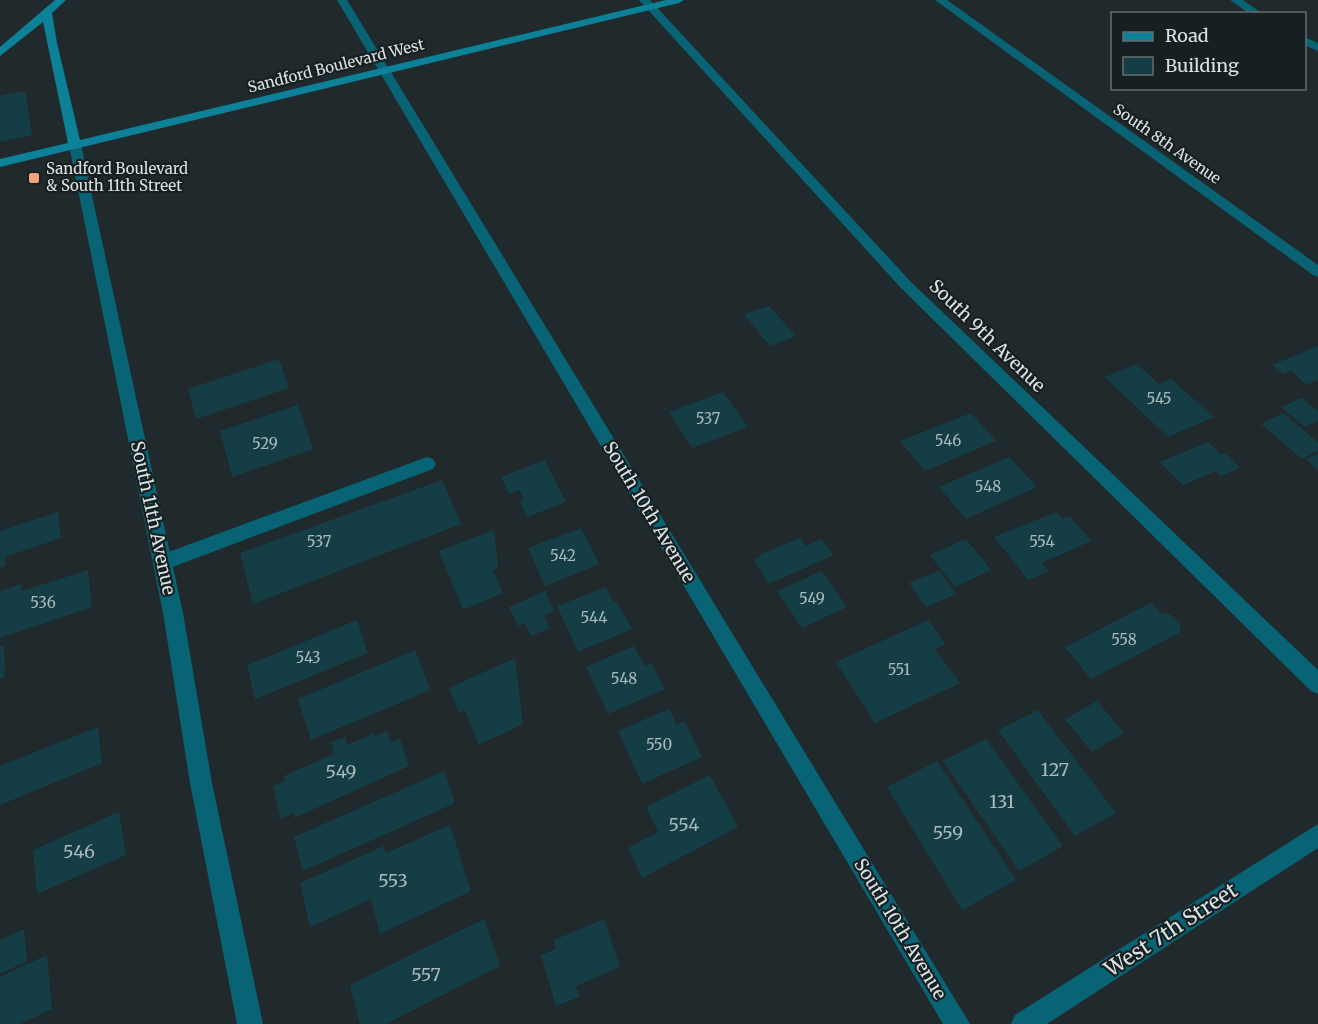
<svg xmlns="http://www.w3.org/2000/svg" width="1318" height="1024" font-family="Merriweather,serif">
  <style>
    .building { fill: #153d46 }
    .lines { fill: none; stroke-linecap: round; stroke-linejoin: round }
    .lane { fill: #086374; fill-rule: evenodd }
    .street { fill: #086374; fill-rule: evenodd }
    .secondary { fill: #0d8197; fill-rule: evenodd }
    .poi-dot { fill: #f1a27b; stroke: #162022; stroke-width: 2 }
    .labels { text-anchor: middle; stroke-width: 4.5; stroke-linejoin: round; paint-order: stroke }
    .far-street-label { font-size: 15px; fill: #dbe2e3; stroke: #162022 }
    .far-poi-label { font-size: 15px; fill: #dbe2e3; stroke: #162022; text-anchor: start }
    .number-label { font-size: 15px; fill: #aab9bc }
    .street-label { font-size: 18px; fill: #dbe2e3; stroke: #162022 }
    .near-number-label { font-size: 18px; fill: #aab9bc }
    .near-street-label { font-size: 21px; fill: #dbe2e3; stroke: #162022 }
  </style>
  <rect width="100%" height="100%" fill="#202a2c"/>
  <g class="building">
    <path d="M25 91 32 135 0 142V96Z"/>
    <path d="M769 306 796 336 770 346 744 314Z"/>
    <path d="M1318 346V380L1307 385 1291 371 1283 374 1272 365Z"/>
    <path d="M279 359 289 388 196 419 188 389Z"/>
    <path d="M1137 364 1159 384 1171 379 1214 417 1168 437 1105 377Z"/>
    <path d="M723 392 748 427 692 448 669 412Z"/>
    <path d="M1302 398 1318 411V421L1305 427 1281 407Z"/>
    <path d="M298 405 313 449 232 477 220 431Z"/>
    <path d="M971 413 996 441 925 471 900 441Z"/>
    <path d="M1283 413 1318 442V451L1302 459 1261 424Z"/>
    <path d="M1208 442 1221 455 1225 453 1240 468 1221 476 1216 471 1183 485 1160 462Z"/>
    <path d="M1318 454V470L1306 459Z"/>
    <path d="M1009 457 1037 487 966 519 939 487Z"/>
    <path d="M545 460 566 502 527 517 519 500 524 499 519 490 509 494 501 477Z"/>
    <path d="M442 480 461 524 253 604 240 553Z"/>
    <path d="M58 512 61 538 5 557 6 566 0 568V531Z"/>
    <path d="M1056 512 1063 519 1070 516 1091 541 1042 563 1049 571 1028 580 994 537Z"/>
    <path d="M581 528 599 564 545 586 528 548Z"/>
    <path d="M494 530 498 568 493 570 503 593 463 610 439 551Z"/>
    <path d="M800 538 806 546 822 539 834 555 769 584 754 560 761 557 759 555Z"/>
    <path d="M966 539 991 570 955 587 930 555Z"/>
    <path d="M88 570 92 607 0 638V591L21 584 22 591Z"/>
    <path d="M822 571 847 607 802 628 777 591Z"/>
    <path d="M939 571 956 594 926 607 909 583Z"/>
    <path d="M606 587 614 603 617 602 632 629 578 652 557 606Z"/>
    <path d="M545 591 554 611 544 615 550 628 531 636 525 623 518 626 509 607Z"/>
    <path d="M1151 603 1162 614H1169L1181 624 1179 633 1091 679 1065 647Z"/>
    <path d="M357 620 368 653 255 699 247 665Z"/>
    <path d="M928 620 945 644 935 649 960 683 875 723 836 662Z"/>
    <path d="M4 646 5 677 0 679V647Z"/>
    <path d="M634 646 645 666 651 663 665 689 608 714 586 667Z"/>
    <path d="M415 650 430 690 311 740 298 699Z"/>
    <path d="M515 658 523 724 479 745 465 710 459 713 449 688Z"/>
    <path d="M1097 701 1124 733 1092 752 1065 719Z"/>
    <path d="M669 709 677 725 684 721 702 757 642 784 618 731Z"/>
    <path d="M1038 710 1116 813 1075 836 998 730Z"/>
    <path d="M98 727 102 763 0 805V766Z"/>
    <path d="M387 731 391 742 400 739 409 766 294 818 293 813 281 819 273 786 285 781 284 776 334 754 331 742 345 737 347 745 374 733 375 736Z"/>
    <path d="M986 739 1063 846 1019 871 943 761Z"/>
    <path d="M937 761 1016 880 962 910 887 787Z"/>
    <path d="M444 771 455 803 303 871 294 837Z"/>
    <path d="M710 775 738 827 642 878 628 848 658 832 646 807Z"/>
    <path d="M119 812 126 855 37 894 33 850Z"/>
    <path d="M450 825 471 891 380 934 371 899 310 927 300 883 384 846 386 853Z"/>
    <path d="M484 919 500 966 386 1024H360L350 985Z"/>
    <path d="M604 919 620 967 576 986 579 997 556 1006 541 955 556 949 554 940Z"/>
    <path d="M24 929 27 961 0 974V940Z"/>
    <path d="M47 955 52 1009 20 1024H0V977Z"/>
  </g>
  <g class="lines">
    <path class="lane" d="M427 457 433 459 436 464 433 469 162 571 155 569 153 563 155 557Z"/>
    <g class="street">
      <path d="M337 0H347L970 1024H943Z"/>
      <path d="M639 0H650L911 282 1318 670V694L1311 691 901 288Z"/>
      <path d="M935 0H947L1318 265V277L1313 275Z"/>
      <path d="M1230 0H1243L1263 14H1250Z"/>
      <path d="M1304 37 1318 43V51L1304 45Z"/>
      <path d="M75 141 81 145 183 613 212 783 263 1024H237L190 783 163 613 69 145Z"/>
      <path d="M1318 824V848L1047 1024H1011L1015 1015Z"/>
    </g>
    <path class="secondary" d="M55 0H66L52 13 57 43 80 140 666 0H684L679 3 0 167V159L68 143 43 22 0 56V47Z"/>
  </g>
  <rect class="poi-dot" x="28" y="172" width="12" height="12" rx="3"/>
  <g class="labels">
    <g class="far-street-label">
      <text transform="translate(336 66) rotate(-14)" y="5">Sandford Boulevard West</text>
      <text transform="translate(1167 144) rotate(35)" y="5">South 8th Avenue</text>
    </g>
    <g class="far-poi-label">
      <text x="46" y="174">Sandford Boulevard<tspan x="46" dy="17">&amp; South 11th Street</tspan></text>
    </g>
    <g class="number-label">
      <text x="1159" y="404">545</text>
      <text x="708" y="424">537</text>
      <text x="948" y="446">546</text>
      <text x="265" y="449">529</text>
      <text x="988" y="492">548</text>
      <text x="319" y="547">537</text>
      <text x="1042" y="547">554</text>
      <text x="563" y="561">542</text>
      <text x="812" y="604">549</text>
      <text x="43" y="608">536</text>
      <text x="594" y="623">544</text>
      <text x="1124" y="645">558</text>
      <text x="308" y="663">543</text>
      <text x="899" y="675">551</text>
      <text x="624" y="684">548</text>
      <text x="659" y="750">550</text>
    </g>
    <g class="street-label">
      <text transform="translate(987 336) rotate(44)" y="6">South 9th Avenue</text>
      <text transform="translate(649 512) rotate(59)" y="6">South 10th Avenue</text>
      <text transform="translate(153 518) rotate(78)" y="6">South 11th Avenue</text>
      <text transform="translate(900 929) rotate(59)" y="6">South 10th Avenue</text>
    </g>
    <g class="near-number-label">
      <text x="1055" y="776">127</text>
      <text x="341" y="778">549</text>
      <text x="1002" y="808">131</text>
      <text x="684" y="831">554</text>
      <text x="948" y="839">559</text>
      <text x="79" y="858">546</text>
      <text x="393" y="887">553</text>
      <text x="426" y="981">557</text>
    </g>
    <g class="near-street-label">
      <text transform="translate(1171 930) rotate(-33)" y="7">West 7th Street</text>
    </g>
  </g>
  <rect x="1111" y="12" width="195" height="78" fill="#162022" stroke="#656e6f" stroke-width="1.5"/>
  <rect x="1123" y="32" width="30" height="9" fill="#0d8197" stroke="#656e6f" stroke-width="1.5"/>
  <text x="1165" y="42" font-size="18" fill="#dbe2e3">Road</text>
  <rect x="1123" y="57" width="30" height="18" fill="#153d46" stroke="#656e6f" stroke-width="1.5"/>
  <text x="1165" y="72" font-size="18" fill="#dbe2e3">Building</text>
</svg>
